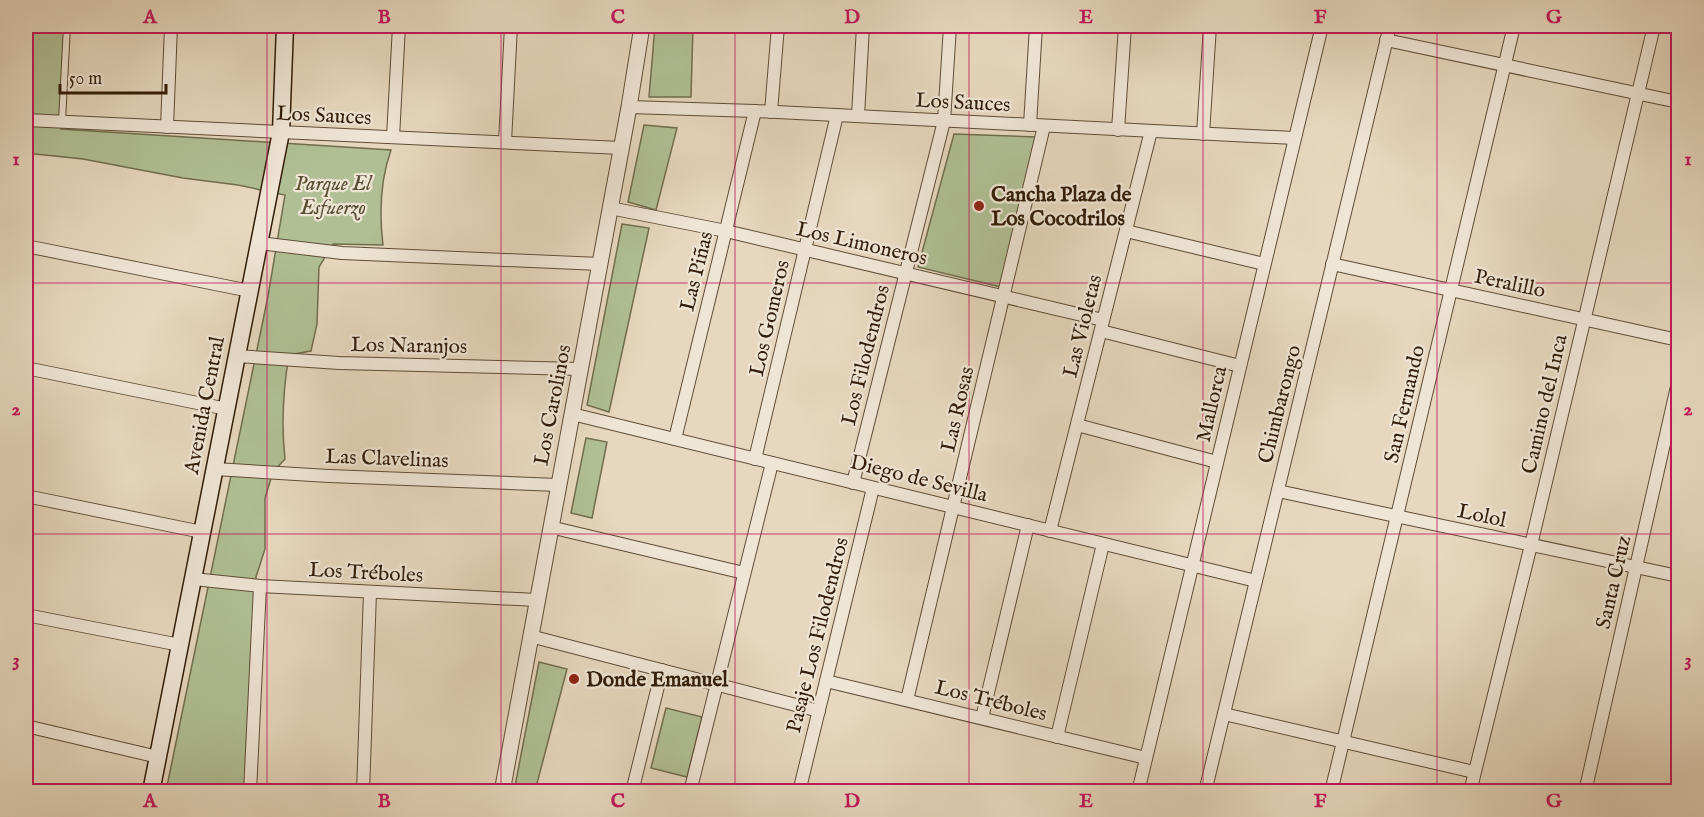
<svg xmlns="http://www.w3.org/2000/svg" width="1704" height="817" font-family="'IM FELL English',serif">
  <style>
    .green { fill: #b0bf95; stroke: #716e4e; stroke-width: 1.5 }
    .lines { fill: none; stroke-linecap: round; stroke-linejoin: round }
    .service-casing { stroke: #5f4c36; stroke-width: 8 }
    .minor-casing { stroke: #5f4c36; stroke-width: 14 }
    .tertiary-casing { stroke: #5f4c36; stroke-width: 17 }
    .secondary-casing { stroke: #321d08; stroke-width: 19 }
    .service { stroke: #efe5d5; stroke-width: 6 }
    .minor { stroke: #efe5d5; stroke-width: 12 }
    .tertiary { stroke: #efe5d5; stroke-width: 15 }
    .secondary { stroke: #efe5d5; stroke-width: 16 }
    .grid { fill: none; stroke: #c2185b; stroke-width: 1.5; stroke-opacity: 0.55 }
    .poi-dot { fill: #8f2418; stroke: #efe5d5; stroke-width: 2 }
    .labels { text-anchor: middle; stroke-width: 4.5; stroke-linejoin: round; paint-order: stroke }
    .street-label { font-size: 21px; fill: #321d08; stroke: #efe5d5 }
    .park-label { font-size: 21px; font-style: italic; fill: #584e32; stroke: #efe5d5 }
    .poi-label { font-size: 21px; font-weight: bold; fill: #321d08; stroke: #efe5d5; text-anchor: start }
    .neatline { fill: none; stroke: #c2185b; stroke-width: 2 }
    .grid-label { font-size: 20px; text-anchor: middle; font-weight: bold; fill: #c2185b }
  </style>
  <rect width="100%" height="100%" fill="#e6d7be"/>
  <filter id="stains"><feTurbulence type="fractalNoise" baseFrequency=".00333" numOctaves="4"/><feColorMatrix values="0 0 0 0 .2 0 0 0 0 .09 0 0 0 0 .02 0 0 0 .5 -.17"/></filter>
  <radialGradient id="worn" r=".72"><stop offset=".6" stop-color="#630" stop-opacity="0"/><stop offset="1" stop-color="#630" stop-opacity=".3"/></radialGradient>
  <g class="green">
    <path d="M26 26H68L62 58 61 129 391 150C380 181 379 212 383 245L333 244 319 267 317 324 311 351 289 355C283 390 281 423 285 459L273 472 265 498V549L256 577 253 673 244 791H166L268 296 285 195 238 185 183 178 83 159 26 153Z"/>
    <path d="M655 26H693L691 97H649Z"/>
    <path d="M644 125 677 128 656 210 628 202Z"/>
    <path d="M954 134 1036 137 1005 288 918 267Z"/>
    <path d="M622 224 649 228 609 412 587 405Z"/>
    <path d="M586 438 607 442 592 518 571 513Z"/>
    <path d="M539 662 567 669 535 791H514Z"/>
    <path d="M666 708 702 717 687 777 651 768Z"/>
  </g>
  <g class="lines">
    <defs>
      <path id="service" d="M62 121 67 26"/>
      <g id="minor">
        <path d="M1386 40 1678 102"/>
        <path d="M629 107 755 111 1294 138"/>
        <path d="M771 112 778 26"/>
        <path d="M858 116 863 26"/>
        <path d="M26 120 621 148"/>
        <path d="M1030 125 1036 26"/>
        <path d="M167 127 171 26"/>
        <path d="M1118 130 1125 26"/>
        <path d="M1203 134 1210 26"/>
        <path d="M393 137 399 26"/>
        <path d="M505 142 511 26"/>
        <path d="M610 208 726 231 1103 320"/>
        <path d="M1126 231 1264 264"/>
        <path d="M259 243 342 253 600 264"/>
        <path d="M26 246 250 291"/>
        <path d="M1332 264 1678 340"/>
        <path d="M1101 331 1240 366"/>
        <path d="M237 356 339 363 580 369"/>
        <path d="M26 368 227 409"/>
        <path d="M572 414 1256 581"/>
        <path d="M1077 425 1217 462"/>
        <path d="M675 439 755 111"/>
        <path d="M755 459 837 115"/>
        <path d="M215 469 329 476 558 485"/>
        <path d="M853 483 944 121 950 26"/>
        <path d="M1278 491 1678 576"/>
        <path d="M26 496 202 532"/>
        <path d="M550 527 744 573"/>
        <path d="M1050 531 1151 131"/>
        <path d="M193 579 260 586 536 600"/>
        <path d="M26 615 180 645"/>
        <path d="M530 636 819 711"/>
        <path d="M826 681 1146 758"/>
        <path d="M907 700 1044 126"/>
        <path d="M1224 714 1474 772"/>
        <path d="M982 718 1028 525"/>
        <path d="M26 726 158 757"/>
        <path d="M1057 737 1103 544"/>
        <path d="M250 792 260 586"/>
        <path d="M363 792 370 592"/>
        <path d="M632 792 662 670"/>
        <path d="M690 792 772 463"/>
        <path d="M799 792 873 488"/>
        <path d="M1138 792 1322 26"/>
        <path d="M1205 792 1390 26"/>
        <path d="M1331 792 1514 26"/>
        <path d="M1470 792 1531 545 1654 26"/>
        <path d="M1585 792 1678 382"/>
      </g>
      <path id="tertiary" d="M502 792 629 107 642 26"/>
      <path id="secondary" d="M151 792 281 132 285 26"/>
    </defs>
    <use href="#service" class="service-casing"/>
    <use href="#minor" class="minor-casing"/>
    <use href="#tertiary" class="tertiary-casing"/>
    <use href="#secondary" class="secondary-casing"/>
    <use href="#service" class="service"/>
    <use href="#minor" class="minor"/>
    <use href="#tertiary" class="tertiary"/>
    <use href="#secondary" class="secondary"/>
  </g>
  <path class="grid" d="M267 26V792M501 26V792M735 26V792M969 26V792M1203 26V792M1437 26V792M26 283H1678M26 534H1678"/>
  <g class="poi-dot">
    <circle cx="979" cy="206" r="6"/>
    <circle cx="574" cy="679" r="6"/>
  </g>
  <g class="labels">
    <g class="street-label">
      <text transform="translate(963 102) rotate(3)" y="7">Los Sauces</text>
      <text transform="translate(324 115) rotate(3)" y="7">Los Sauces</text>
      <text transform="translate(862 243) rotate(13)" y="7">Los Limoneros</text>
      <text transform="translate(696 271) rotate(-76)" y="7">Las Piñas</text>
      <text transform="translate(1510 283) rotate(12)" y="7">Peralillo</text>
      <text transform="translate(769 318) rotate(-77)" y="7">Los Gomeros</text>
      <text transform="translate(1082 326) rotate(-76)" y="7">Las Violetas</text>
      <text transform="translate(409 345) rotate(1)" y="7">Los Naranjos</text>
      <text transform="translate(865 355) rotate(-76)" y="7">Los Filodendros</text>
      <text transform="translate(1211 404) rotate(-77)" y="7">Mallorca</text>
      <text transform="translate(1279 404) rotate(-76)" y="7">Chimbarongo</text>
      <text transform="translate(1404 404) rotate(-77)" y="7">San Fernando</text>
      <text transform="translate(1544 404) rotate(-77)" y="7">Camino del Inca</text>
      <text transform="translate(204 405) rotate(-79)" y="7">Avenida Central</text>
      <text transform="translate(552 405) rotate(-79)" y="7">Los Carolinos</text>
      <text transform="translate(957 409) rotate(-77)" y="7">Las Rosas</text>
      <text transform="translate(387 458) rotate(2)" y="7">Las Clavelinas</text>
      <text transform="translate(919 478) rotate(14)" y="7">Diego de Sevilla</text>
      <text transform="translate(1482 515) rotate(12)" y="7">Lolol</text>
      <text transform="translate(366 572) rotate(3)" y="7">Los Tréboles</text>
      <text transform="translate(1613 582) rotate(-77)" y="7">Santa Cruz</text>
      <text transform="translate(817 635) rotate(-76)" y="7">Pasaje Los Filodendros</text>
      <text transform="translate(991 700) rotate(14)" y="7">Los Tréboles</text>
    </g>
    <g class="park-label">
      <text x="333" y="190">Parque El<tspan x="333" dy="24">Esfuerzo</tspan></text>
    </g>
    <g class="poi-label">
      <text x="991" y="201">Cancha Plaza de<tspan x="991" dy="24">Los Cocodrilos</tspan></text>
      <text x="586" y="686">Donde Emanuel</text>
    </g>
  </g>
  <rect width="1704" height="817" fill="none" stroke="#e6d7be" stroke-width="66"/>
  <path d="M60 84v9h106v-9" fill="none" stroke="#321d08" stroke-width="3"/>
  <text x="69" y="84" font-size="18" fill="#321d08" stroke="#efe5d5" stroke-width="4.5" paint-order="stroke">50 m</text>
  <rect x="33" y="33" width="1638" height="751" class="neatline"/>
  <g class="grid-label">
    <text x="150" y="23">A</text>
    <text x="384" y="23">B</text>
    <text x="618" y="23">C</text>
    <text x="852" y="23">D</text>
    <text x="1086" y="23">E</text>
    <text x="1320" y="23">F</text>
    <text x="1554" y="23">G</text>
    <text x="16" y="165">1</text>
    <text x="1688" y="165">1</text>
    <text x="16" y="415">2</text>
    <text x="1688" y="415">2</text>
    <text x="16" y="666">3</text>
    <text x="1688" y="666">3</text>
    <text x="150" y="807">A</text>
    <text x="384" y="807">B</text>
    <text x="618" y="807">C</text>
    <text x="852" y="807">D</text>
    <text x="1086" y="807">E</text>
    <text x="1320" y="807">F</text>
    <text x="1554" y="807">G</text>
  </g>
  <rect width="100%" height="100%" filter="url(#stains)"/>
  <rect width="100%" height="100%" fill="url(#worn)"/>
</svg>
